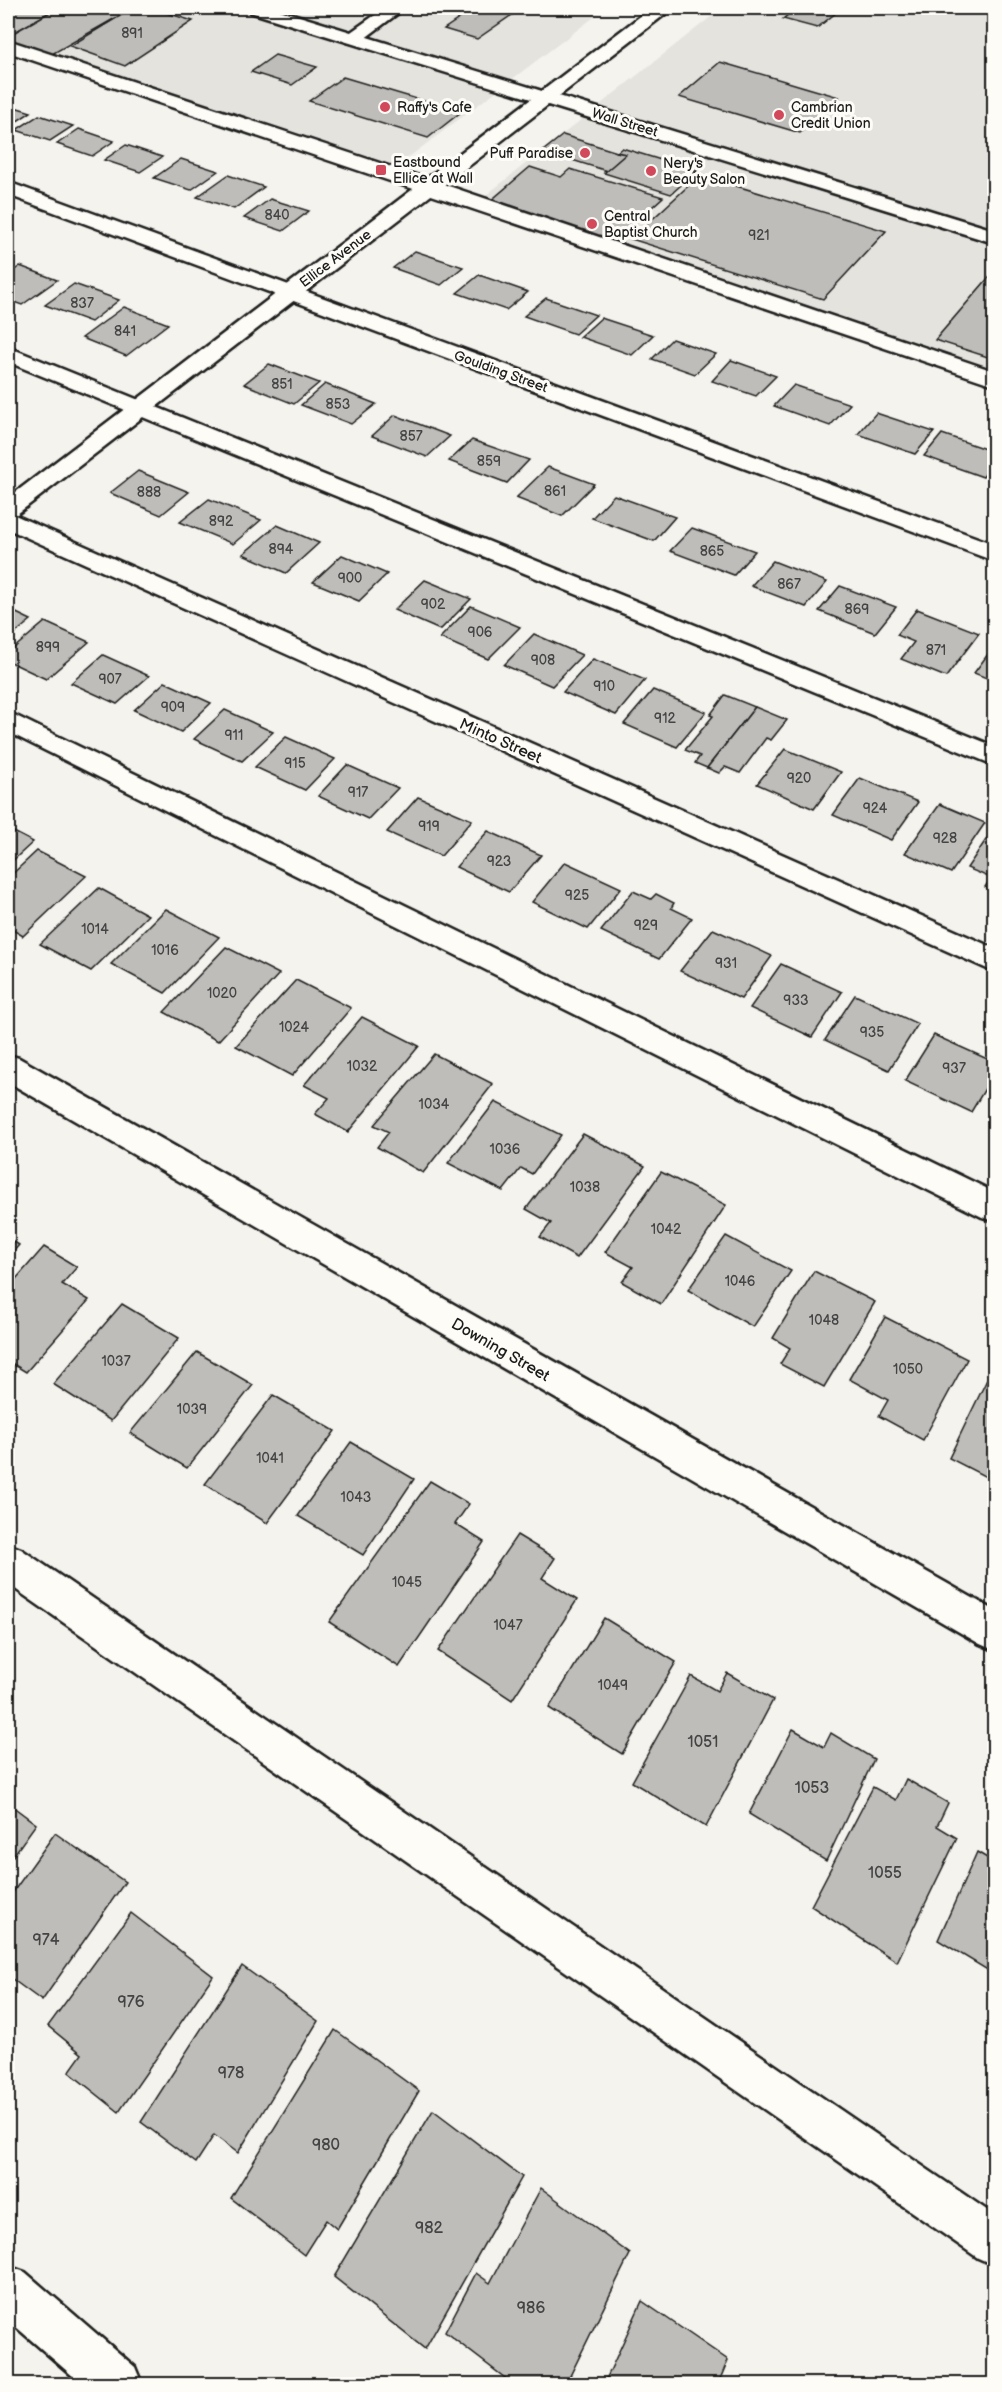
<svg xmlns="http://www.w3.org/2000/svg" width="1002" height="2392" font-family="'Balsamiq Sans',sans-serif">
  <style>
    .built { fill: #e4e3de }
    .building { fill: #bebdba; stroke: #1c1c1c; stroke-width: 1.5 }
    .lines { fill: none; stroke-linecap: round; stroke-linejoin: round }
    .minor-casing { stroke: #1c1c1c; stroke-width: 5 }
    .major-casing { stroke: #1c1c1c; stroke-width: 5 }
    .minor { fill: #fdfcf7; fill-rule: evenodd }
    .major { fill: #fdfcf7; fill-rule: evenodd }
    .rail { stroke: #1c1c1c; stroke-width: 3; stroke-dasharray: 5 3; stroke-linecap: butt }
    .poi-dot { fill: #d1495b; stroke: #fdfcf7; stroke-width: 2 }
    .labels { text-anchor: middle; stroke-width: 6; stroke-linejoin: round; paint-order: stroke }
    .number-label { font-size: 14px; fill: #444 }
    .far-poi-label { font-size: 14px; fill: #1c1c1c; stroke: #fdfcf7; text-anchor: start }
    .far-street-label { font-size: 14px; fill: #1c1c1c; stroke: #fdfcf7 }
    .street-label { font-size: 16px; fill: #1c1c1c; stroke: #fdfcf7 }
    .near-number-label { font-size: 16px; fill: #444 }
  </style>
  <rect width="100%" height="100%" fill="#f4f3ee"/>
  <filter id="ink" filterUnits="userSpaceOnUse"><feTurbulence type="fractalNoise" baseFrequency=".0167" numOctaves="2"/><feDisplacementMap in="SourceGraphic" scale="12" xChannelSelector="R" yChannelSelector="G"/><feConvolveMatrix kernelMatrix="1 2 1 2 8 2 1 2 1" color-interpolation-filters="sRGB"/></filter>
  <g filter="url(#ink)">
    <g class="built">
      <path d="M8 8H606L397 166 8 40Z"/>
      <path d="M722 8H994V374L480 200Z"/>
    </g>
    <g class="building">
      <path d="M8 8H57L8 36Z"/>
      <path d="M57 8H133L52 54 8 40V36Z"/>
      <path d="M133 8H170L174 9 167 13 193 21 125 66 70 46Z"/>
      <path d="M475 8H522L477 39 444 29Z"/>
      <path d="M796 8H842L817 28 783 19Z"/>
      <path d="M275 55 317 67 292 85 251 72Z"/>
      <path d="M720 62 808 88 839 97 800 133 679 97Z"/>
      <path d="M343 77 461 112 428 138 309 101Z"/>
      <path d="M8 105 31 112 8 127Z"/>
      <path d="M39 115 73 126 50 141 16 130Z"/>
      <path d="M79 129 114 141 92 156 57 144Z"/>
      <path d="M563 135 617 152 626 154 607 171 543 151Z"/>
      <path d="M126 145 162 157 140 172 104 160Z"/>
      <path d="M622 148 697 171 671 194 604 173 626 154 617 152Z"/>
      <path d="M181 159 218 171 191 190 154 178Z"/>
      <path d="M530 167 561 177 570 169 663 197 611 244 488 203Z"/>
      <path d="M228 175 264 187 234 209 197 197Z"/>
      <path d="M700 175 886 231 823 299 631 239Z"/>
      <path d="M270 199 309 211 283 231 244 218Z"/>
      <path d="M415 251 463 267 441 285 393 268Z"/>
      <path d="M20 266 57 280 22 305 8 300V275Z"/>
      <path d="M479 275 528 292 506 310 457 293Z"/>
      <path d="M990 276 994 278V359L935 340Z"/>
      <path d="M74 284 119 300 91 322 45 305Z"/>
      <path d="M546 298 596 315 575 334 524 316Z"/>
      <path d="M124 307 168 324 126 356 82 338Z"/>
      <path d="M601 318 653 335 632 355 580 337Z"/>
      <path d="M672 339 716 354 695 374 652 359Z"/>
      <path d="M731 360 776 376 756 396 712 381Z"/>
      <path d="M269 364 319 383 294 404 244 384Z"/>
      <path d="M325 384 376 404 351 424 301 405Z"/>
      <path d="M794 385 850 404 830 426 774 406Z"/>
      <path d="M876 413 934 432 915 454 858 434Z"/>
      <path d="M395 415 450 436 427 457 372 436Z"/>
      <path d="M942 434 994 452V462L983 477 924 456Z"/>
      <path d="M472 440 529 460 507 483 449 461Z"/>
      <path d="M548 467 594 484 562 516 516 498Z"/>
      <path d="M138 471 189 492 161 515 110 493Z"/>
      <path d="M614 495 675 517 654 541 592 518Z"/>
      <path d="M209 499 261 520 233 544 180 522Z"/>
      <path d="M277 525 319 543 286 573 243 554Z"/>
      <path d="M692 528 755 551 734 575 670 551Z"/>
      <path d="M342 555 387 574 359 601 313 582Z"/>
      <path d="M773 561 827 582 806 607 751 586Z"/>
      <path d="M425 580 471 599 440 630 394 610Z"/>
      <path d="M840 586 896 607 875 633 819 611Z"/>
      <path d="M471 606 520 627 488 659 440 638Z"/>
      <path d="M8 609 31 620 8 639Z"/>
      <path d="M917 609 979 633 946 677 901 659 914 642 897 635Z"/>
      <path d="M45 622 89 642 46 679 8 661V653Z"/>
      <path d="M534 634 582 655 552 686 504 665Z"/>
      <path d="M994 646V681L974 673Z"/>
      <path d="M103 655 149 676 117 704 71 683Z"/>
      <path d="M593 659 645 680 616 715 563 692Z"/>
      <path d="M165 682 211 703 181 732 134 710Z"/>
      <path d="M653 690 706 712 677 747 624 724Z"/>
      <path d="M725 695 755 707 707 768 695 763 700 756 685 750 713 716 710 715Z"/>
      <path d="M755 707 787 720 771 740 766 738 740 773 725 767 719 773 707 768Z"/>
      <path d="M225 710 273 732 242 761 194 739Z"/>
      <path d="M286 737 335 759 305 790 255 767Z"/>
      <path d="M785 749 841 772 814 809 757 784Z"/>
      <path d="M347 765 398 788 368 819 318 796Z"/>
      <path d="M860 778 918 802 891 840 833 815Z"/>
      <path d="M418 797 472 820 441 856 387 832Z"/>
      <path d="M940 804 985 823 951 873 905 853Z"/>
      <path d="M994 828V891L985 887 991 878 967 868Z"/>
      <path d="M8 829 33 842 8 865Z"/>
      <path d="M488 831 541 855 509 892 456 867Z"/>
      <path d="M37 851 86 876 23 936 8 927V878Z"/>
      <path d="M565 862 621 888 588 929 532 902Z"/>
      <path d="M99 888 148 915 91 971 40 944Z"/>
      <path d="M633 891 651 899 656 894 674 903 671 908 692 918 659 959 601 931Z"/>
      <path d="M166 909 219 937 165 993 111 964Z"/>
      <path d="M713 929 772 956 741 999 680 971Z"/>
      <path d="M226 947 279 974 218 1041 164 1012Z"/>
      <path d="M781 964 842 992 812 1037 750 1008Z"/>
      <path d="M296 980 351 1008 292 1076 236 1046Z"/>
      <path d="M855 995 918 1024 889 1070 825 1040Z"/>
      <path d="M362 1017 419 1046 348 1132 315 1114 329 1098 304 1085Z"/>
      <path d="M934 1035 994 1062V1074L971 1112 905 1081Z"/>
      <path d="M434 1054 493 1084 423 1173 377 1147 389 1132 374 1125Z"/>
      <path d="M495 1102 561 1135 532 1174 521 1168 503 1191 448 1163Z"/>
      <path d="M583 1134 645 1166 577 1258 540 1237 551 1223 526 1209Z"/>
      <path d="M661 1172 726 1205 661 1304 622 1282 633 1267 605 1252Z"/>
      <path d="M726 1236 791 1271 753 1327 688 1290Z"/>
      <path d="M8 1238 19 1245 8 1258Z"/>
      <path d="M44 1247 77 1267 62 1284 89 1300 26 1372 8 1361V1288Z"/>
      <path d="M814 1271 875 1302 824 1387 780 1364 790 1348 773 1338Z"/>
      <path d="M122 1304 179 1338 111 1421 53 1384Z"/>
      <path d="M885 1317 967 1359 923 1440 879 1416 888 1400 849 1379Z"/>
      <path d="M197 1352 253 1385 187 1468 130 1433Z"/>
      <path d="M994 1365V1463L988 1478 949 1458Z"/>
      <path d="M273 1395 335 1431 267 1523 205 1484Z"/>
      <path d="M351 1442 414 1479 363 1555 298 1516Z"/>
      <path d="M430 1481 469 1504 455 1524 484 1542 399 1667 329 1622Z"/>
      <path d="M517 1535 555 1558 542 1578 577 1600 512 1700 438 1651Z"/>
      <path d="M604 1618 676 1662 622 1754 549 1708Z"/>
      <path d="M727 1673 773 1700 706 1827 632 1782 691 1676 717 1691Z"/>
      <path d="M793 1729 824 1747 831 1733 874 1759 826 1861 749 1814Z"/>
      <path d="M906 1779 948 1803 937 1826 957 1838 897 1962 811 1906 873 1787 896 1800Z"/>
      <path d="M8 1803 36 1824 8 1863Z"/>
      <path d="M55 1833 125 1882 42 2001 12 1979 8 1985V1899Z"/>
      <path d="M977 1852 994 1862V1974L938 1940Z"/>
      <path d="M131 1913 213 1976 119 2112 69 2072 82 2054 48 2026Z"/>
      <path d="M242 1966 318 2021 238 2153 214 2135 196 2163 141 2122Z"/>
      <path d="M335 2030 419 2091 337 2229 326 2220 304 2255 231 2198Z"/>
      <path d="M433 2110 522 2177 425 2349 334 2277Z"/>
      <path d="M541 2188 630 2254 566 2384H513L445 2332 476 2273 490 2283Z"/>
      <path d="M642 2301 728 2360 718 2384H604Z"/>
    </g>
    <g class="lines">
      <defs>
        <g id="minor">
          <path d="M385 8H399L401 11 360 42H348L345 38 348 34Z"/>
          <path d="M8 40 437 182 994 371V385L8 52Z"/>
          <path d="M8 182 994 544V561L8 195Z"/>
          <path d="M8 347 994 746V765L8 362Z"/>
          <path d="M8 512 994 948V972L8 529Z"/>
          <path d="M8 712 994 1192V1221L982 1217 8 732Z"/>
          <path d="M8 1055 19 1058 994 1610V1650L980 1644 8 1082Z"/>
          <path d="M8 1544 21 1549 994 2215V2265L978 2258 8 1584Z"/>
          <path d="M8 2266 25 2272 135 2367 142 2384H82L8 2320Z"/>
        </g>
        <path id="major" d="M247 8H273L542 91 651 8H671L668 12 559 96 994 230V243L548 105 17 514 8 516V498L531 99 250 12Z"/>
      </defs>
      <use href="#minor" class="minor-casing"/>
      <use href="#major" class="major-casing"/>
      <use href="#minor" class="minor"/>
      <use href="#major" class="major"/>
      <path class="rail" d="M973 8 994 13"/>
    </g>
  </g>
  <g class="poi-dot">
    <circle cx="385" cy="107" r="6"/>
    <circle cx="779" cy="115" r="6"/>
    <circle cx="585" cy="153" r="6"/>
    <rect x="375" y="164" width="12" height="12" rx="3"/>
    <circle cx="651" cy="171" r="6"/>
    <circle cx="592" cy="224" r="6"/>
  </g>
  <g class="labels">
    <g class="number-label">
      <text x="132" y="38">891</text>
      <text x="277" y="220">840</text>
      <text x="759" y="240">921</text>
      <text x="82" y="308">837</text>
      <text x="125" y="336">841</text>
      <text x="282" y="389">851</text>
      <text x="338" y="409">853</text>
      <text x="411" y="441">857</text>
      <text x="489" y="466">859</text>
      <text x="555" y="496">861</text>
      <text x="149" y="497">888</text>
      <text x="221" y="526">892</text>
      <text x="281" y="554">894</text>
      <text x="712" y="556">865</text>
      <text x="350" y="583">900</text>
      <text x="789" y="589">867</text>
      <text x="433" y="609">902</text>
      <text x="857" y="614">869</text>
      <text x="480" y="637">906</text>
      <text x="48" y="652">899</text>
      <text x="936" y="655">871</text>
      <text x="543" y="665">908</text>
      <text x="110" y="684">907</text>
      <text x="604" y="691">910</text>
      <text x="173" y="712">909</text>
      <text x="665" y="723">912</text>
      <text x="234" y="740">911</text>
      <text x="295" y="768">915</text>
      <text x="799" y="783">920</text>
      <text x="358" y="797">917</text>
      <text x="875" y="813">924</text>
      <text x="429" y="831">919</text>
      <text x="945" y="843">928</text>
      <text x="499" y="866">923</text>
      <text x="577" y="900">925</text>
      <text x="646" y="930">929</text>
      <text x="95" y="934">1014</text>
      <text x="165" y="955">1016</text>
      <text x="726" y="968">931</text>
      <text x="222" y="998">1020</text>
      <text x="796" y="1005">933</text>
      <text x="294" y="1032">1024</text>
      <text x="872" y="1037">935</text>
      <text x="362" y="1071">1032</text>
      <text x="954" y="1073">937</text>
      <text x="434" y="1109">1034</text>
      <text x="505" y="1154">1036</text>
      <text x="585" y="1192">1038</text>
      <text x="666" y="1234">1042</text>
      <text x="740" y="1286">1046</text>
      <text x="824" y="1325">1048</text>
      <text x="116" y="1366">1037</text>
      <text x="908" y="1374">1050</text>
      <text x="192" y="1414">1039</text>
      <text x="270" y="1463">1041</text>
      <text x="356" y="1502">1043</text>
      <text x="407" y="1587">1045</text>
      <text x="508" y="1630">1047</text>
      <text x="613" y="1690">1049</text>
    </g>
    <g class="far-poi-label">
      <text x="397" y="112">Raffy's Cafe</text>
      <text x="791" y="112">Cambrian<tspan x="791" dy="16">Credit Union</tspan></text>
      <text x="573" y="158" text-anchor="end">Puff Paradise</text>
      <text x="393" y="167">Eastbound<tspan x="393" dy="16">Ellice at Wall</tspan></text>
      <text x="663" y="168">Nery's<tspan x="663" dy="16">Beauty Salon</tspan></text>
      <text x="604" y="221">Central<tspan x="604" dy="16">Baptist Church</tspan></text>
    </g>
    <g class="far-street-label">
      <text transform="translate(625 122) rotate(17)" y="5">Wall Street</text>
      <text transform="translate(335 258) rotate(-37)" y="5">Ellice Avenue</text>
      <text transform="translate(501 371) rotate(20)" y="5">Goulding Street</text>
    </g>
    <g class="street-label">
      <text transform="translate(501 740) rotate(24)" y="6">Minto Street</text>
      <text transform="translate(501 1349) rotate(30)" y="6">Downing Street</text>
    </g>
    <g class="near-number-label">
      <text x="703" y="1747">1051</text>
      <text x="812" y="1793">1053</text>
      <text x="885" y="1878">1055</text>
      <text x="46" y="1945">974</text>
      <text x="131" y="2007">976</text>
      <text x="231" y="2078">978</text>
      <text x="326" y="2150">980</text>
      <text x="429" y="2233">982</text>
      <text x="531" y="2313">986</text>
    </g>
  </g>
  <rect width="1002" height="2392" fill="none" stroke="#fdfcf7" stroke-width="30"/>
  <rect x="15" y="15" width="972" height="2362" fill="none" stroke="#1c1c1c" stroke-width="2" filter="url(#ink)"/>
</svg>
